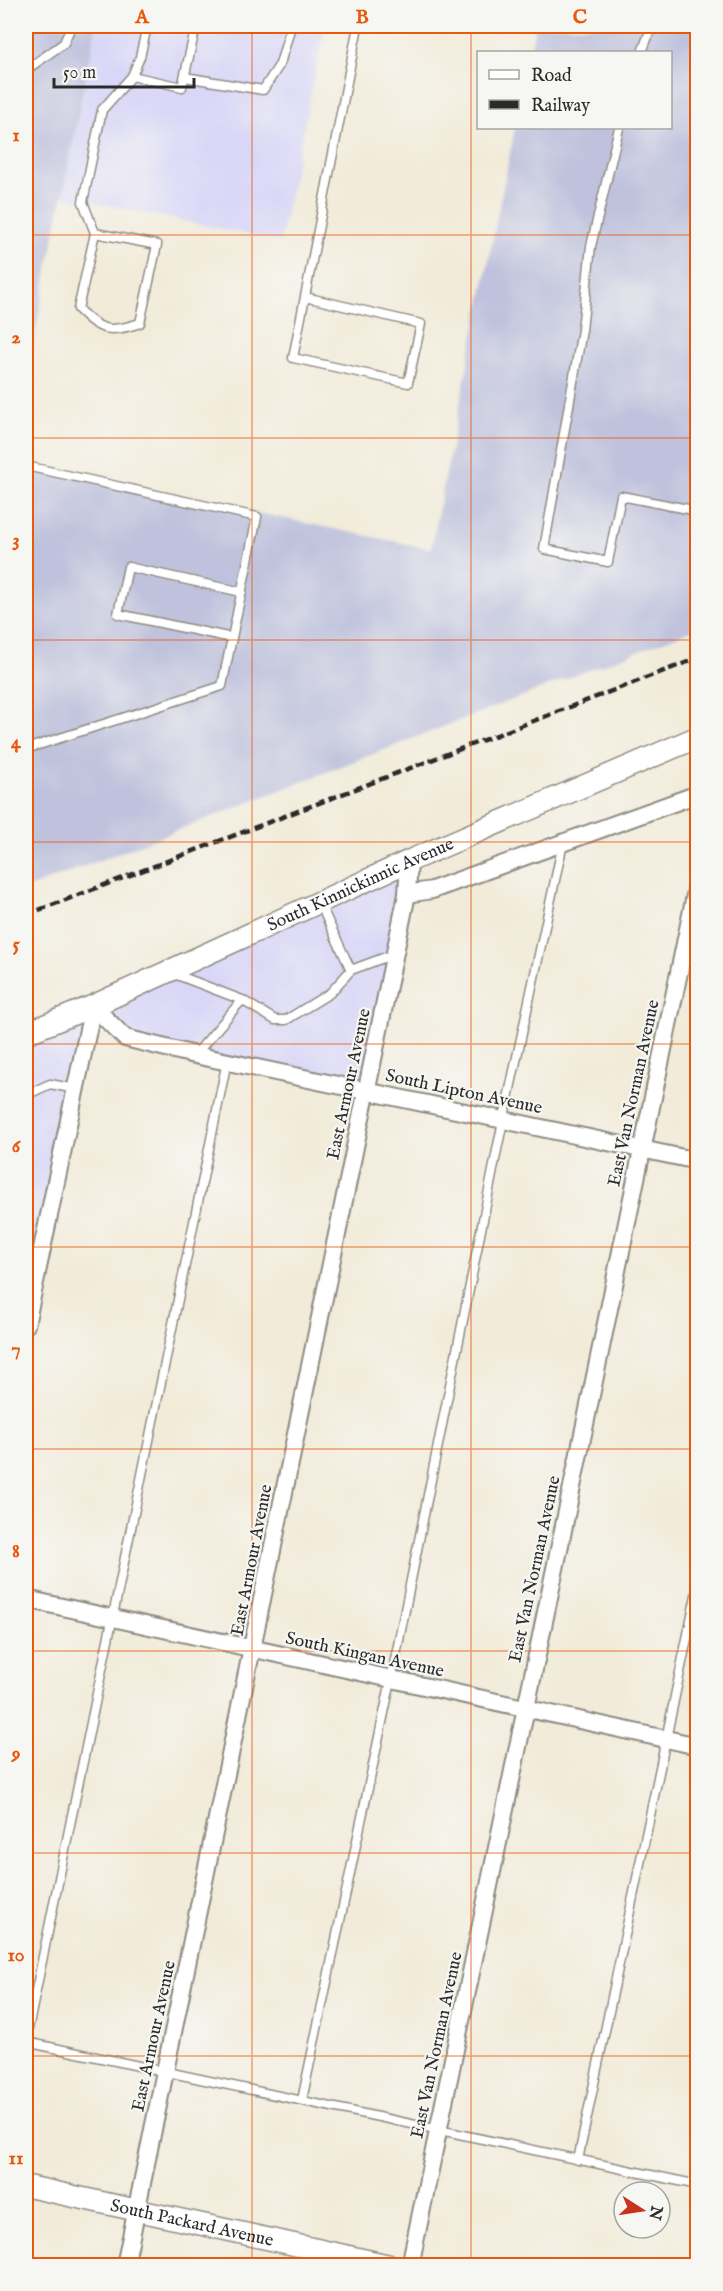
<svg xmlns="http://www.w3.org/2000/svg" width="723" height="2291" font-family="'IM FELL English',serif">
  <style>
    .built { fill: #d9d7f7 }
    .industrial { fill: #c0c2dd }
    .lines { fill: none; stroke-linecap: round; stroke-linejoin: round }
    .service-casing { stroke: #8e8b82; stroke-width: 11 }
    .minor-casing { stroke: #8e8b82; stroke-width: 20 }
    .tertiary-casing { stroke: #8e8b82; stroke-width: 24 }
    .service { stroke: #fff; stroke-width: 8 }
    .minor { stroke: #fff; stroke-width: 16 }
    .tertiary { stroke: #fff; stroke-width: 21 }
    .rail { stroke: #2b2b2b; stroke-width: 4.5; stroke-dasharray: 9 4.5; stroke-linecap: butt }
    .grid { fill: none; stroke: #e8590c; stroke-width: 1.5; stroke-opacity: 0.55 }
    .labels { text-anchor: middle; stroke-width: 4.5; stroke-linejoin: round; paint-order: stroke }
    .street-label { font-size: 18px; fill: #2b2b2b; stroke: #f6f6f2 }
    .neatline { fill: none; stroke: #e8590c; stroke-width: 2 }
    .grid-label { font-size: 20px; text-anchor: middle; font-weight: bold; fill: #e8590c }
  </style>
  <rect width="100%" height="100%" fill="#f6f6f2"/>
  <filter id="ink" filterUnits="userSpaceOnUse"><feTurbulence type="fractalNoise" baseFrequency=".0167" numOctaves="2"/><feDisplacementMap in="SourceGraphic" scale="12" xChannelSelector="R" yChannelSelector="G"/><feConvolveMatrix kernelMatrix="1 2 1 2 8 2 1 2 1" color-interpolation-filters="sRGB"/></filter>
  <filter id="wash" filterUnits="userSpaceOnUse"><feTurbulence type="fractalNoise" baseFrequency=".008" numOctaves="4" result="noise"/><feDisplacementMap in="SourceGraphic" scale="24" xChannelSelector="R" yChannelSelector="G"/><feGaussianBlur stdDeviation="1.35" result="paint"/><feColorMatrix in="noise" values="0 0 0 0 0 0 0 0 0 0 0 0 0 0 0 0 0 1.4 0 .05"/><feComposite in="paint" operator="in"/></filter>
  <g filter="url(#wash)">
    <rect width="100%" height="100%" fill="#f2ebd9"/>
    <g class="built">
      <path d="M96 26H325L280 241 62 196Z"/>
      <path d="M409 861 366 1090 125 1038 94 1006 26 1311V1033Z"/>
    </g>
    <g class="industrial">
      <path d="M26 26H96L26 379Z"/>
      <path d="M535 26H697V628L26 889V465L431 549 515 128H670V52H530Z"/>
    </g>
  </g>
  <g filter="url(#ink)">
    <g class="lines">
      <defs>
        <g id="service">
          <path d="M642 52 652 26"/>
          <path d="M26 70 64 43 71 26"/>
          <path d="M132 76 140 57 147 26"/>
          <path d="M185 77 263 90 280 64 291 26"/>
          <path d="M619 128 591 246 582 330 544 549 608 562 621 496 698 511"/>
          <path d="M95 233 78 309C101 332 109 333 140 323L157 245 95 233 83 202 102 110 132 76 182 87 196 26"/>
          <path d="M305 297 421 324 408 383 293 358 358 26"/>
          <path d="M26 466 257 517 222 686 26 749"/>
          <path d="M232 638 118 614 128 567 242 592"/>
          <path d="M320 904 351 970 394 954"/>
          <path d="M172 973 242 1000 195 1055"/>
          <path d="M242 1000 275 1020H286L330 993 351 970"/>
          <path d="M26 1095 50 1084 76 1089"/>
          <path d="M26 2039 227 1061"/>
          <path d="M26 2042 698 2185"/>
          <path d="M302 2100 391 1680 498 1145 563 843"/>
          <path d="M578 2160 698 1586"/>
        </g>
        <g id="minor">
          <path d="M407 894 432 890 698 794"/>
          <path d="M93 1006 125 1038 195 1055 698 1161"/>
          <path d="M26 1325 93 1006"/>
          <path d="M26 1599 698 1746"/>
          <path d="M125 2266 407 894 409 861"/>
          <path d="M410 2266 698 881"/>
          <path d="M696 2266 698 2257"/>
        </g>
        <g id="tertiary">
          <path id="s1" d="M26 1033 93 1006 409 861 698 737"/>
          <path id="s2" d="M26 2186 392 2266"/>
        </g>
      </defs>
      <use href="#service" class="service-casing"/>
      <use href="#minor" class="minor-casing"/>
      <use href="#tertiary" class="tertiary-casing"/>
      <use href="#service" class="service"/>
      <use href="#minor" class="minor"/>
      <use href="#tertiary" class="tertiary"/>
      <path class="rail" d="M26 915 698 658"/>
    </g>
  </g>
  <path class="grid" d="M252 26V2266M471 26V2266M26 235H698M26 438H698M26 640H698M26 842H698M26 1044H698M26 1247H698M26 1449H698M26 1651H698M26 1853H698M26 2056H698"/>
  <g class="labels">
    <g class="street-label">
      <text dy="6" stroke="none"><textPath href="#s1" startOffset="366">South Kinnickinnic Avenue</textPath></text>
      <text transform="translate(348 1084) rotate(-78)" y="6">East Armour Avenue</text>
      <text transform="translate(464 1091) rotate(12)" y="6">South Lipton Avenue</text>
      <text transform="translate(633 1093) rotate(-78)" y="6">East Van Norman Avenue</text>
      <text transform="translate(251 1560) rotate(-79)" y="6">East Armour Avenue</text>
      <text transform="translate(534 1569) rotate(-78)" y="6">East Van Norman Avenue</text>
      <text transform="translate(365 1654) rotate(12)" y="6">South Kingan Avenue</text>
      <text transform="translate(153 2036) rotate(-78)" y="6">East Armour Avenue</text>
      <text transform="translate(436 2045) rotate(-78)" y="6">East Van Norman Avenue</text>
      <text dy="6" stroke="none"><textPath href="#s2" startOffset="170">South Packard Avenue</textPath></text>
    </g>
  </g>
  <rect width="723" height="2291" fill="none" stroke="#f6f6f2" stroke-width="66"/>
  <rect x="477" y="51" width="195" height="78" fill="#f6f6f2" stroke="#a5a5a2" stroke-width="1.5"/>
  <rect x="489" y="70" width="30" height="9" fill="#ffffff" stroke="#a5a5a2" stroke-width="1.5"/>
  <text x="531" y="81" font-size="18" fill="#2b2b2b">Road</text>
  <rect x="489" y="100" width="30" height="9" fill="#2b2b2b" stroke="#a5a5a2" stroke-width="1.5"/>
  <text x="531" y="111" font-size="18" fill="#2b2b2b">Railway</text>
  <g transform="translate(642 2210) rotate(102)"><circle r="28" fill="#f6f6f2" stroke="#a5a5a2" stroke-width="1.5"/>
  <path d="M0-4.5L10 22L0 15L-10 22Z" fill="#c8321e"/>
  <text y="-9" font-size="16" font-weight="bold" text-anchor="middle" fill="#2b2b2b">N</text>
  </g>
  <path d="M54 78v9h140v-9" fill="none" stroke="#2b2b2b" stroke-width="3"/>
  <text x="63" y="78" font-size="18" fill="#2b2b2b" stroke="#f6f6f2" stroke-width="4.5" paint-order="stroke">50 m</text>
  <rect x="33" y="33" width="657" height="2225" class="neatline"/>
  <g class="grid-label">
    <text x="142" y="23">A</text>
    <text x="362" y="23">B</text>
    <text x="580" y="23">C</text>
    <text x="16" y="141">1</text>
    <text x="16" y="343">2</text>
    <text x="16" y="546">3</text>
    <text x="16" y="748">4</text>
    <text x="16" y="950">5</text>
    <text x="16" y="1152">6</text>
    <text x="16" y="1355">7</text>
    <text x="16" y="1557">8</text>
    <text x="16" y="1759">9</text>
    <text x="16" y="1961">10</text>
    <text x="16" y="2164">11</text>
  </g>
</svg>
